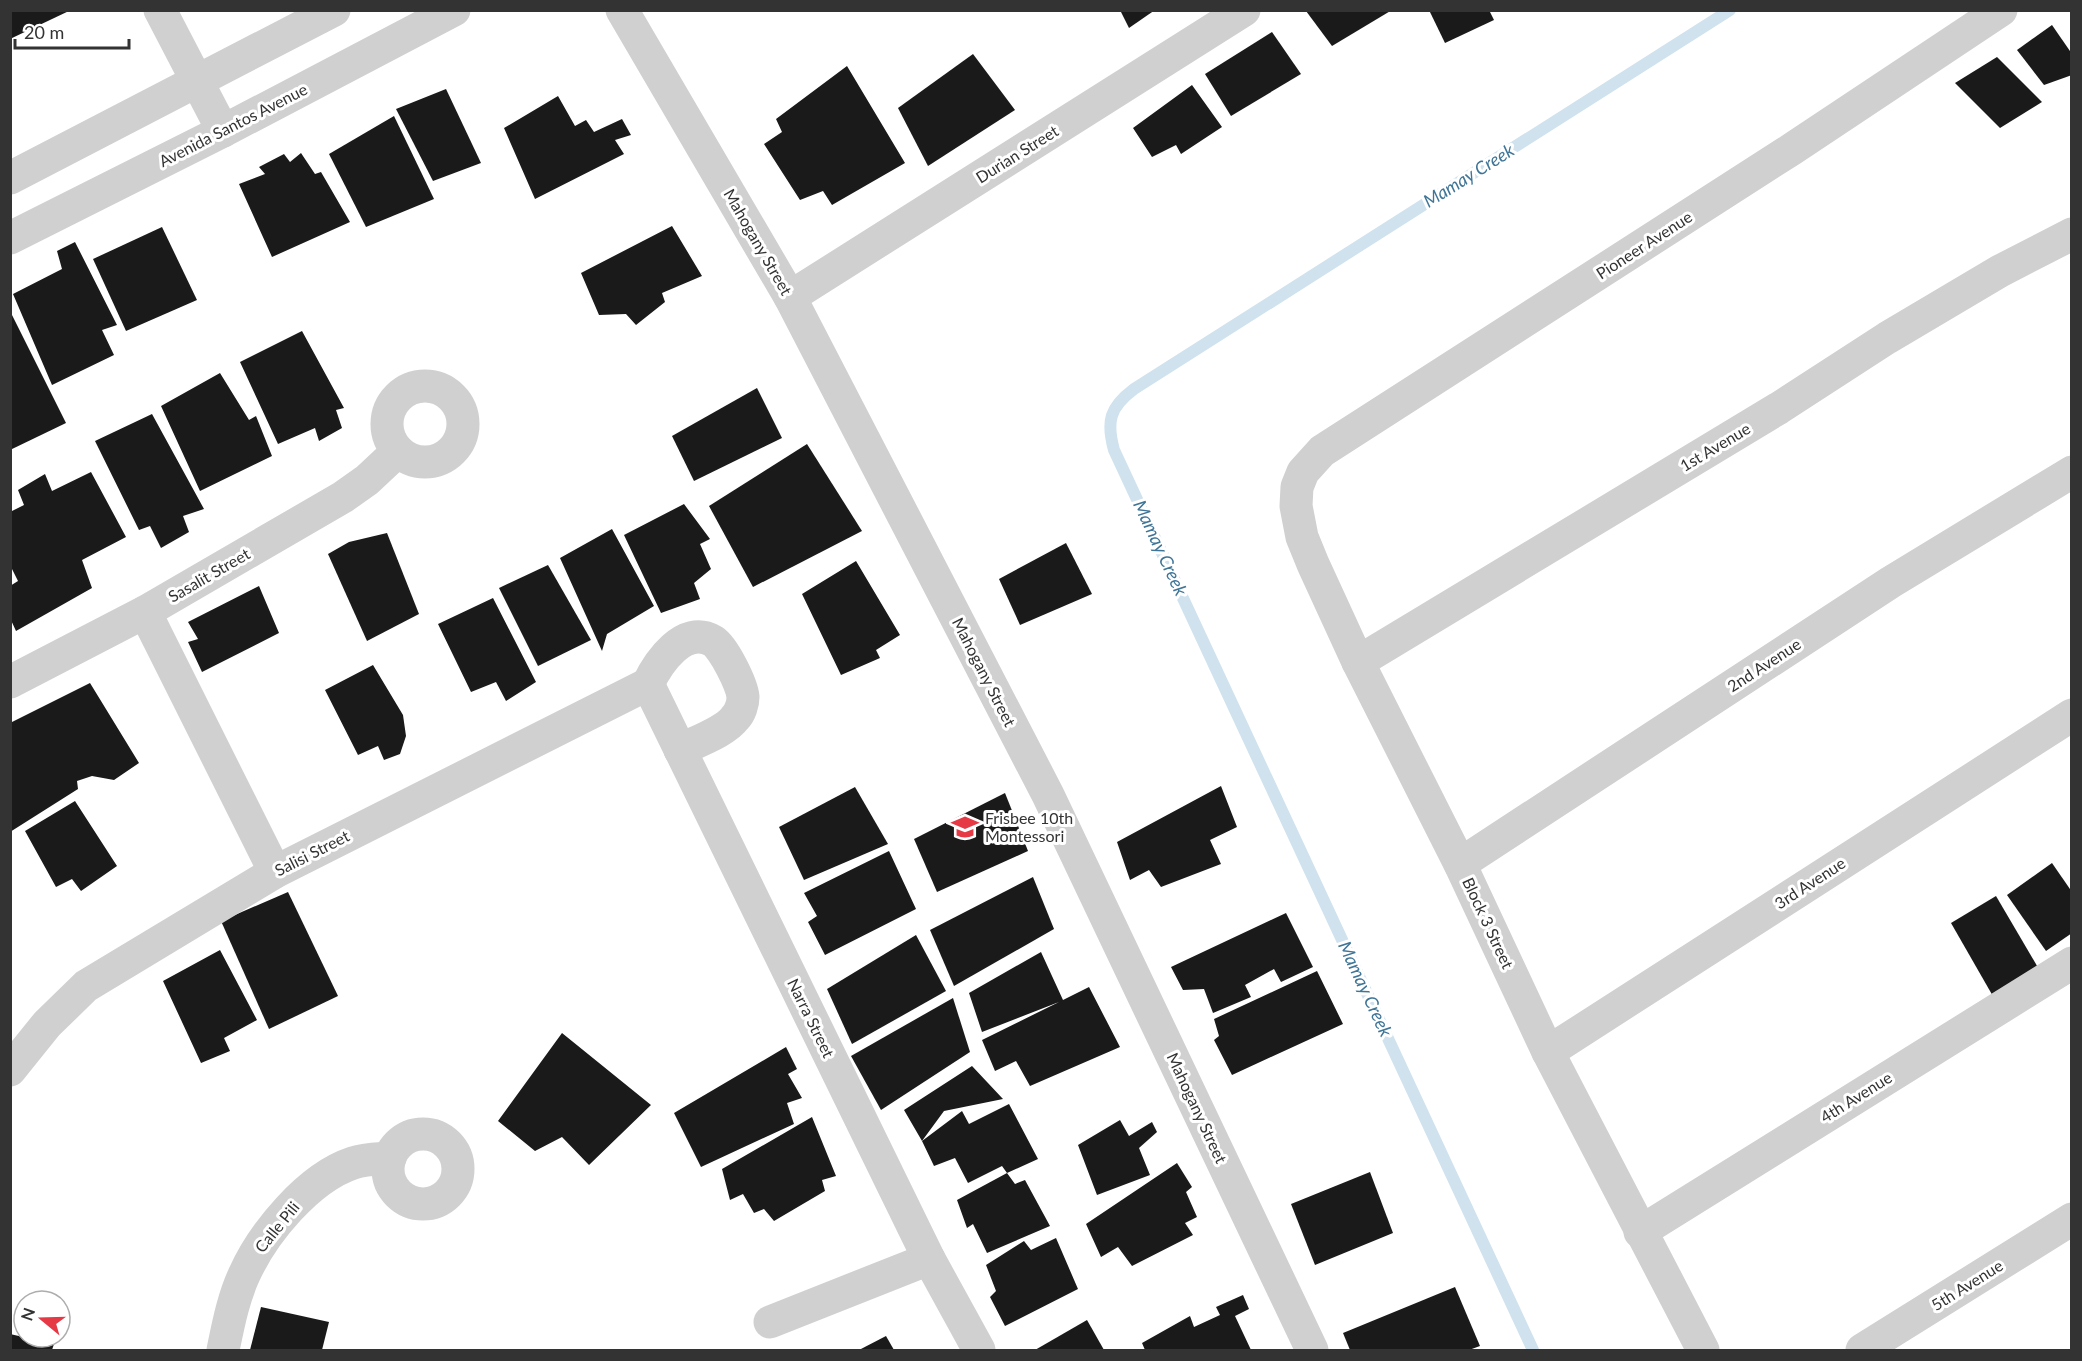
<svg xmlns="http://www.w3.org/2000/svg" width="2082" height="1361" font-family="Lato,sans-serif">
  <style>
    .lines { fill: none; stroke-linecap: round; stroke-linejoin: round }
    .stream { stroke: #cfe2ee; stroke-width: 12 }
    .building { fill: #1a1a1a }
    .street { stroke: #d0d0d0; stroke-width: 33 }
    .labels { text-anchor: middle; stroke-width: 6; stroke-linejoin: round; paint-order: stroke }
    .street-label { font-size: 16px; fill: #333; stroke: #fff }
    .poi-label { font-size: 16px; fill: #333; stroke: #fff; text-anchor: start }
    .water-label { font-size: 18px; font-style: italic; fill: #3f7597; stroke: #fff }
  </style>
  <rect width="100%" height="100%" fill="#fff"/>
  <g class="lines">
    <path class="stream" d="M1533 1350 1114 450C1106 421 1110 407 1134 389L1730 10"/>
  </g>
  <g class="building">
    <path d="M10 10H71L10 39Z"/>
    <path d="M1120 10H1155L1129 28Z"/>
    <path d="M1308 10H1392L1332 46 1306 11Z"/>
    <path d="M1429 10H1489L1494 20 1445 43Z"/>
    <path d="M2052 25 2072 54V75L2044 85 2017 50Z"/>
    <path d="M1272 32 1301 74 1231 116 1205 74Z"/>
    <path d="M973 54 1015 110 928 166 898 108Z"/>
    <path d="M1997 57 2042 102 2000 128 1955 83Z"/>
    <path d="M847 66 905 163 832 205 823 191 800 200 764 144 782 132 776 119Z"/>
    <path d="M1192 85 1222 127 1181 154 1176 145 1152 157 1133 128Z"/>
    <path d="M446 89 481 163 433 181 396 109Z"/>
    <path d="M558 96 575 126 586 120 594 132 622 119 631 135 615 140 624 154 535 199 504 128Z"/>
    <path d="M394 116 434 199 366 227 329 154Z"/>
    <path d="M301 153 315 174 321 172 350 222 272 257 239 184 265 174 259 167 284 154 290 162Z"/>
    <path d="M672 226 702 276 662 293 665 302 636 325 626 314 599 315 581 273Z"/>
    <path d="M162 227 197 300 126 331 93 259Z"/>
    <path d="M75 242 117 325 102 330 114 355 52 385 13 294 62 269 57 251Z"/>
    <path d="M10 311 66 423 10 450Z"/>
    <path d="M302 331 344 408 336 410 342 428 319 441 315 428 278 444 240 362Z"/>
    <path d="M220 373 249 420 256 416 272 456 200 491 161 406Z"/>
    <path d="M757 388 782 438 694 481 672 436Z"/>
    <path d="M152 414 204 509 183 516 189 532 161 548 150 526 139 530 95 441Z"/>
    <path d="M807 444 862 531 753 587 709 506Z"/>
    <path d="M91 472 126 537 82 560 92 588 16 631 10 618V586L18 581 10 565V512L24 505 18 490 45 474 52 491Z"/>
    <path d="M684 504 710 539 700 544 711 569 694 583 700 599 661 613 624 535Z"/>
    <path d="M612 529 654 606 607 634 602 651 560 558Z"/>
    <path d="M387 533 419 614 367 641 328 554 349 542Z"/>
    <path d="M1066 543 1092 594 1020 625 999 579Z"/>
    <path d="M856 561 900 635 876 650 880 658 841 675 802 594Z"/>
    <path d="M548 565 591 640 538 666 499 588Z"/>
    <path d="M259 586 279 633 202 672 188 642 198 639 188 622Z"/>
    <path d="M493 598 536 682 506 701 496 682 471 692 438 624Z"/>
    <path d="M373 665 403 715 406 736 400 754 384 760 378 746 358 755 325 690Z"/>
    <path d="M90 683 139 763 114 780 92 776 77 781 78 789 10 832V723Z"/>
    <path d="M1221 786 1237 827 1210 840 1221 864 1161 887 1149 870 1130 880 1117 842Z"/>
    <path d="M855 787 888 844 804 880 779 827Z"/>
    <path d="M1005 793 1028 851 937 892 914 839Z"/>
    <path d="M75 801 117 866 81 891 72 879 56 887 25 831Z"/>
    <path d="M889 851 916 909 825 955 808 922 817 916 804 893Z"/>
    <path d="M2052 863 2072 892V933L2046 951 2007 895Z"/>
    <path d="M1033 877 1054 929 954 986 930 930Z"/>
    <path d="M288 892 338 996 269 1029 221 921Z"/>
    <path d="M1996 896 2040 971 1994 998 1951 923Z"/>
    <path d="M1286 913 1313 967 1281 982 1274 969 1245 985 1251 997 1213 1013 1204 989 1183 990 1171 967Z"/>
    <path d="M916 935 946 991 852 1044 827 989Z"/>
    <path d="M220 950 257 1020 224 1038 230 1051 201 1063 163 981Z"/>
    <path d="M1041 952 1063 1000 1089 987 1120 1047 1030 1086 1016 1061 995 1071 982 1040 1059 1002 982 1032 969 993Z"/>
    <path d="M1317 971 1343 1024 1232 1075 1214 1040 1219 1036 1214 1019Z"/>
    <path d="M953 998 970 1052 881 1110 851 1056Z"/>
    <path d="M562 1033 651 1105 589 1165 562 1137 535 1151 498 1121Z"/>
    <path d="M786 1047 797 1069 788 1074 802 1098 787 1103 794 1124 701 1167 674 1113Z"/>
    <path d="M972 1066 1003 1099 944 1111 922 1141 904 1110Z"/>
    <path d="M1009 1104 1038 1159 1007 1173 1002 1166 968 1183 955 1158 934 1166 922 1141 962 1111 969 1124Z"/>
    <path d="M812 1117 836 1176 822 1180 825 1191 774 1221 764 1209 754 1213 743 1194 730 1200 722 1169Z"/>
    <path d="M1120 1120 1129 1136 1152 1122 1157 1132 1139 1148 1150 1175 1097 1195 1078 1145Z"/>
    <path d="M1177 1163 1192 1187 1186 1192 1197 1217 1185 1223 1193 1235 1132 1266 1118 1247 1101 1257 1086 1224Z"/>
    <path d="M1370 1172 1393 1233 1315 1265 1291 1204Z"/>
    <path d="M1007 1173 1015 1184 1025 1180 1050 1226 987 1253 973 1224 967 1228 957 1200Z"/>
    <path d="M1056 1238 1078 1289 1005 1326 990 1297 996 1291 986 1265 1024 1241 1031 1250Z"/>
    <path d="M1455 1287 1480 1346 1469 1350H1350L1343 1333Z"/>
    <path d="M1243 1295 1249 1309 1235 1316 1251 1350H1145L1142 1343 1190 1316 1194 1327 1220 1315 1216 1307Z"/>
    <path d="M261 1307 329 1322 322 1350H250Z"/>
    <path d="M1087 1320 1104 1350H1035Z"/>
    <path d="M10 1334 54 1344 52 1350H10Z"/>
    <path d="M886 1336 894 1350H859Z"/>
  </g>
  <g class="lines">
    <g class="street">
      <path d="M160 10 223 131"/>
      <path d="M622 10 790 297 1048 795 1312 1350"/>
      <path d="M10 178 334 10"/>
      <path d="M10 238 223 131 454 10"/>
      <path d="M790 297 1244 10"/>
      <circle cx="425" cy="424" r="38"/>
      <path d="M145 612 275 872"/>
      <path d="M1358 662 1779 408 1887 338 2000 271 2072 234"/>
      <path d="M10 682 145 612 343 497 367 480 398 451"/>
      <path d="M648 684 929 1259 979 1350"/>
      <path d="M648 684C658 663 684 624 713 641 724 648 742 685 743 697 743 704 740 713 735 718 725 732 695 742 680 750"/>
      <path d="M1460 864 1891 582 2072 472"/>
      <path d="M1548 1052 2072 715"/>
      <path d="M10 1070 47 1024 86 986 275 872 648 684"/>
      <circle cx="423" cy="1169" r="35"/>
      <path d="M1640 1232 2072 963"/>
      <path d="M770 1322 929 1259"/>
      <path d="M223 1350C228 1326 233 1299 244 1275 263 1233 308 1178 353 1163 365 1159 378 1159 390 1158"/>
      <path d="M1703 1350 1548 1052 1460 864 1358 662 1313 564 1302 537 1296 506 1297 487 1303 472 1322 451 1792 149 2001 10"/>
      <path d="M1862 1350 2072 1219"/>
    </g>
  </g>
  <defs>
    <symbol id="school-bare" viewBox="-9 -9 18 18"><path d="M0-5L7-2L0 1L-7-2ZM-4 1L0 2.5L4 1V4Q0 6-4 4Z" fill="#e63946" stroke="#fff" stroke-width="2.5" paint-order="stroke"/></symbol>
  </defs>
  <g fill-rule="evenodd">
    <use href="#school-bare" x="946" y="808" width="38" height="38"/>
  </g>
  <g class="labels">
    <g class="street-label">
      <text transform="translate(233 125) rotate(-27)" y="6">Avenida Santos Avenue</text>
      <text transform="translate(1017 154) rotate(-32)" y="6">Durian Street</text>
      <text transform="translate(758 242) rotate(60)" y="6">Mahogany Street</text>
      <text transform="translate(1644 245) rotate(-33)" y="6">Pioneer Avenue</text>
      <text transform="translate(1715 447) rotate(-31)" y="6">1st Avenue</text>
      <text transform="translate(209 575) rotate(-30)" y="6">Sasalit Street</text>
      <text transform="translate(1764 665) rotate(-33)" y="6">2nd Avenue</text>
      <text transform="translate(984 672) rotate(63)" y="6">Mahogany Street</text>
      <text transform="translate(312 853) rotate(-27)" y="6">Salisi Street</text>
      <text transform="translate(1810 883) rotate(-33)" y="6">3rd Avenue</text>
      <text transform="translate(1488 923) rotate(65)" y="6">Block 3 Street</text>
      <text transform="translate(811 1018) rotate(64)" y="6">Narra Street</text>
      <text transform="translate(1856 1097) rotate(-32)" y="6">4th Avenue</text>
      <text transform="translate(1197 1108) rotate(65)" y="6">Mahogany Street</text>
      <text transform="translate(277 1227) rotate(-51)" y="6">Calle Pili</text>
      <text transform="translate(1967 1285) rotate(-32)" y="6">5th Avenue</text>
    </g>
    <g class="poi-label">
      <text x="985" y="824">Frisbee 10th<tspan x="985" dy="18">Montessori</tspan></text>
    </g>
    <g class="water-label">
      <text transform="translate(1469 176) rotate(-32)" y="6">Mamay Creek</text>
      <text transform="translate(1160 548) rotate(65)" y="6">Mamay Creek</text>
      <text transform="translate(1365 989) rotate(65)" y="6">Mamay Creek</text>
    </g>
  </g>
  <rect width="2082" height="1361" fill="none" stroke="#333333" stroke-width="24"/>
  <g transform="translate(42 1319) rotate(289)"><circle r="28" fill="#ffffff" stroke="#adadad" stroke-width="1.5"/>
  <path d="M0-4.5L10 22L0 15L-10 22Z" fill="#e63946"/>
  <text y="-9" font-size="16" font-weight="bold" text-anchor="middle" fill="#333333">N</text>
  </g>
  <path d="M15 39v9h114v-9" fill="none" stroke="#333333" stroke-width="3"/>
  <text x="24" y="39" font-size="18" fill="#333333" stroke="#ffffff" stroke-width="4.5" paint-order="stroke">20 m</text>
</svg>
